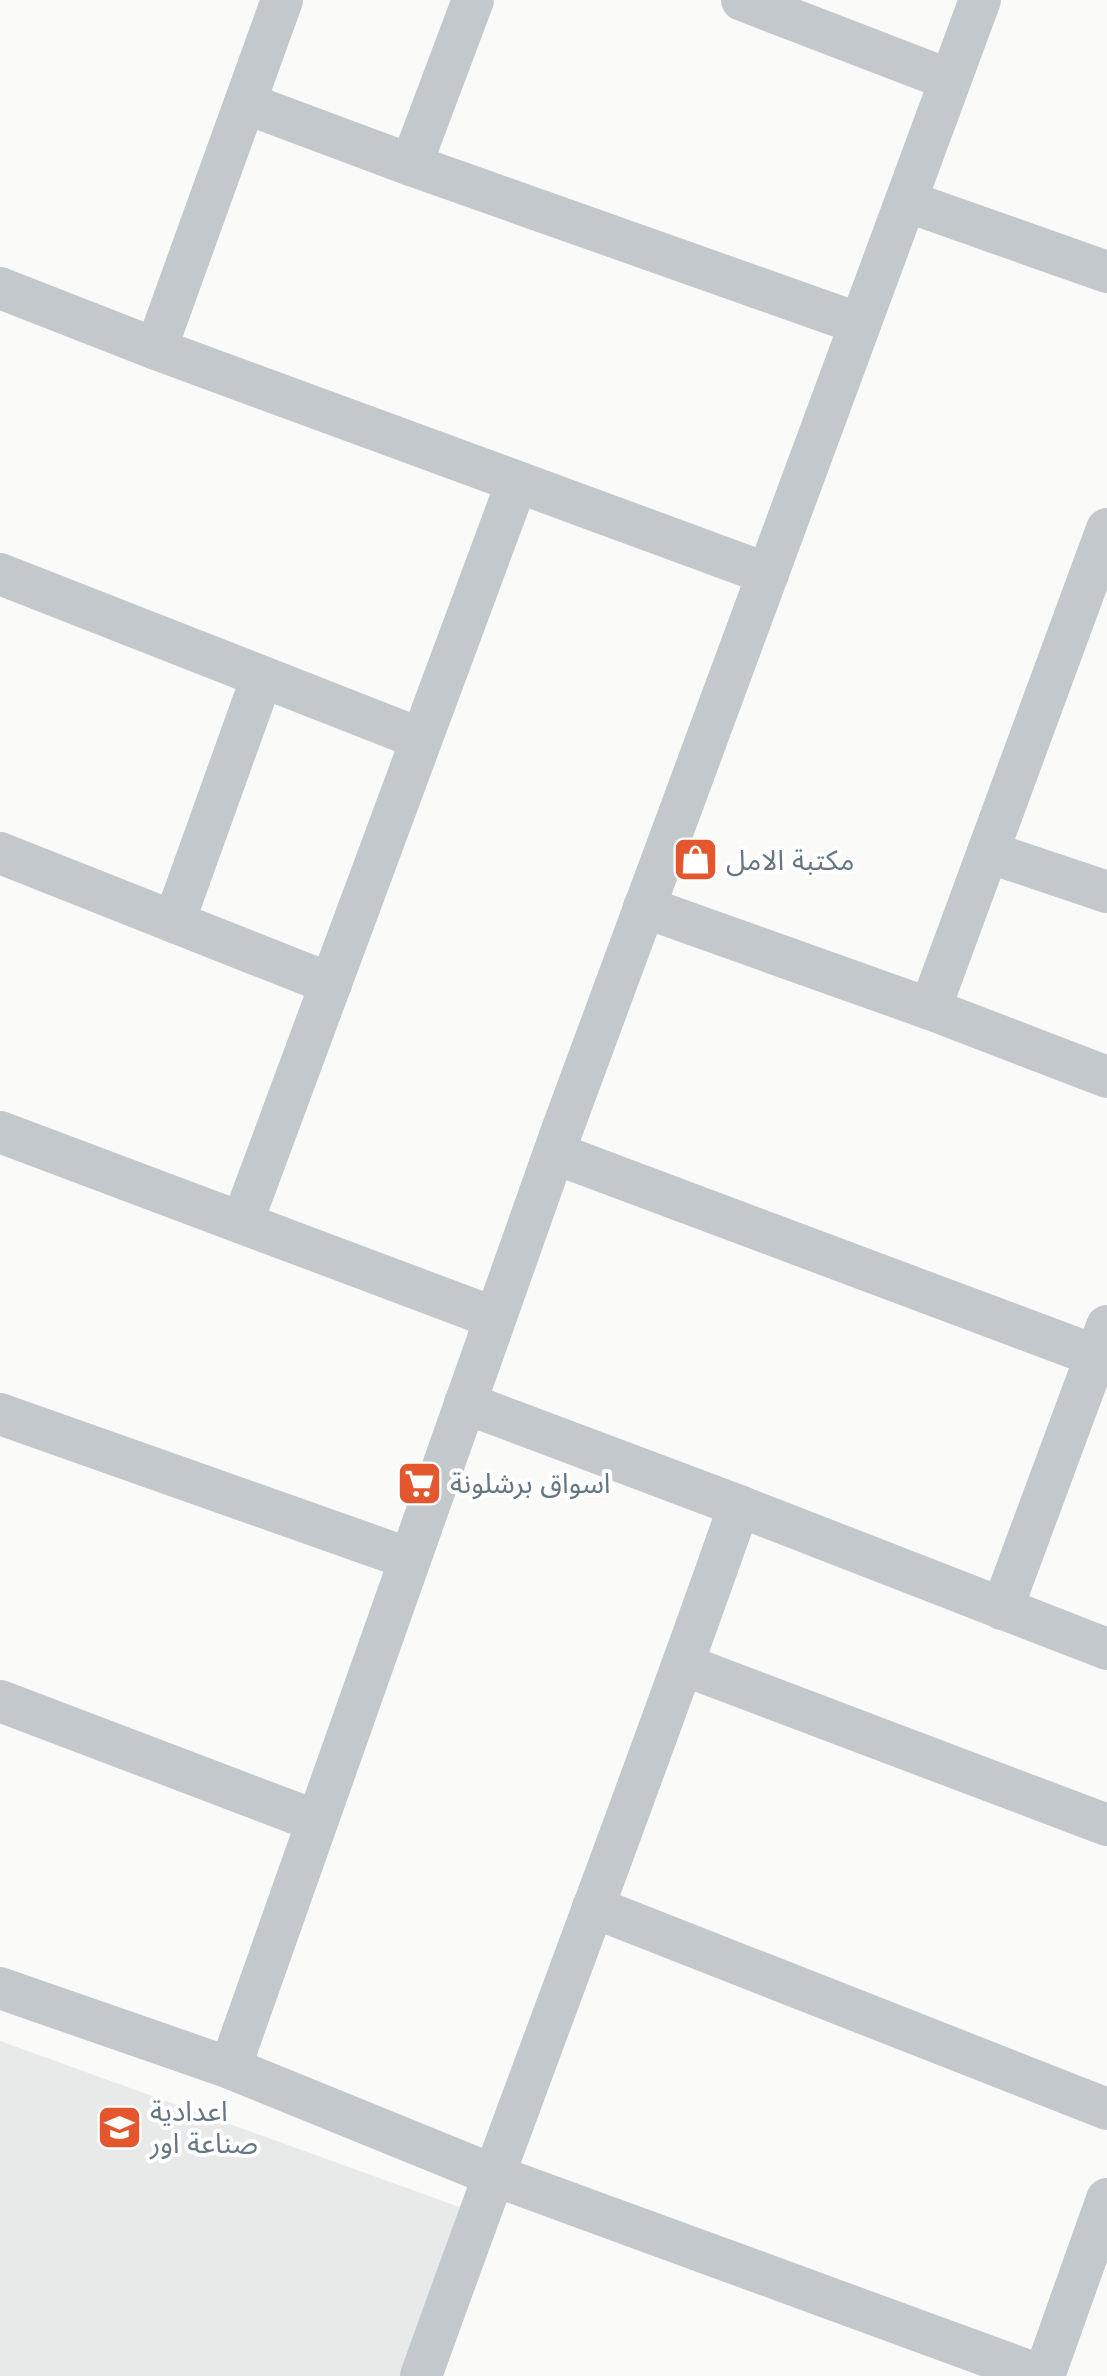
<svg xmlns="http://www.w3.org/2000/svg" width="1107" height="2376" font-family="Inter,'Noto Sans Arabic',sans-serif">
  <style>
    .built { fill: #e8e9e9 }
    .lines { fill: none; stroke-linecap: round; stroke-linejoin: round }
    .street { stroke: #c3c8cc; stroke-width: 42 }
    .labels { text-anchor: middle; stroke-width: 8; stroke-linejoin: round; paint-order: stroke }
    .poi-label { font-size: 28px; fill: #657683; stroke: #fff; text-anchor: start }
  </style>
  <rect width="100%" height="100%" fill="#fafaf8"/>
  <path class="built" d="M0 2041 476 2213 419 2376H0Z"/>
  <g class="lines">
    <g class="street">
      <path d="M742 0 950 80"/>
      <path d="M245 103 411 165 860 324"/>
      <path d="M411 165 473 0"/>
      <path d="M906 201 1107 272"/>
      <path d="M0 288 156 349 768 574"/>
      <path d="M156 349 282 0"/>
      <path d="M0 574 421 739"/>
      <path d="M988 852 1107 892"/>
      <path d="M0 853 331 984"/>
      <path d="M644 907 930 1009 1107 1077"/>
      <path d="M174 922 262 677"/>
      <path d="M930 1009 1107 529"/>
      <path d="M0 1132 495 1318"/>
      <path d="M554 1153 1096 1356"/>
      <path d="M242 1223 517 482"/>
      <path d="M465 1403 739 1506 1107 1649"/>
      <path d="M0 1414 410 1559"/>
      <path d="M1002 1609 1107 1326"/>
      <path d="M684 1665 1107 1825"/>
      <path d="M0 1701 316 1821"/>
      <path d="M593 1907 1107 2109"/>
      <path d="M0 1988 230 2068 493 2175 1042 2376"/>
      <path d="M230 2068 561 1133 980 0"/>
      <path d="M421 2376C525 2085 637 1798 739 1506"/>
      <path d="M1044 2376 1107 2199"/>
    </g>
  </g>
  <defs>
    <symbol id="shop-square" viewBox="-11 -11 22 22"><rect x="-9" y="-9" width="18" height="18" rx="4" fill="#e4572e" stroke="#fff"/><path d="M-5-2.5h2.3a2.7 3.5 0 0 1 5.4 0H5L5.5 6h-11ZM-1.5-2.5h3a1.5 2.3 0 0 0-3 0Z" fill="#fff"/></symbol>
    <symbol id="supermarket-square" viewBox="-11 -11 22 22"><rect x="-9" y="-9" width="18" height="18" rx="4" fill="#e4572e" stroke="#fff"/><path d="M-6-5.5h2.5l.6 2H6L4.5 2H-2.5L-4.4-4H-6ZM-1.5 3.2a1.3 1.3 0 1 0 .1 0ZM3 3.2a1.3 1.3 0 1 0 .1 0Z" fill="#fff"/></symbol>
    <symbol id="school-square" viewBox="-11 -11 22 22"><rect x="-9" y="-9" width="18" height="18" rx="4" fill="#e4572e" stroke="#fff"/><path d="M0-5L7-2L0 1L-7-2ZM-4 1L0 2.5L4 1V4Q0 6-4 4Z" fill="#fff"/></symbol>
  </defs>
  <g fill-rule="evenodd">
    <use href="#shop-square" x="670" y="834" width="51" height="51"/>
    <use href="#supermarket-square" x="394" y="1458" width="51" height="51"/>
    <use href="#school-square" x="94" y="2102" width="51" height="51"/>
  </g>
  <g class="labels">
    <g class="poi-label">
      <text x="726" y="870">مكتبة الامل</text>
      <text x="450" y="1493">اسواق برشلونة</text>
      <text x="150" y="2121">اعدادية<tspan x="150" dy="32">صناعة اور</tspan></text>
    </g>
  </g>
</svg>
